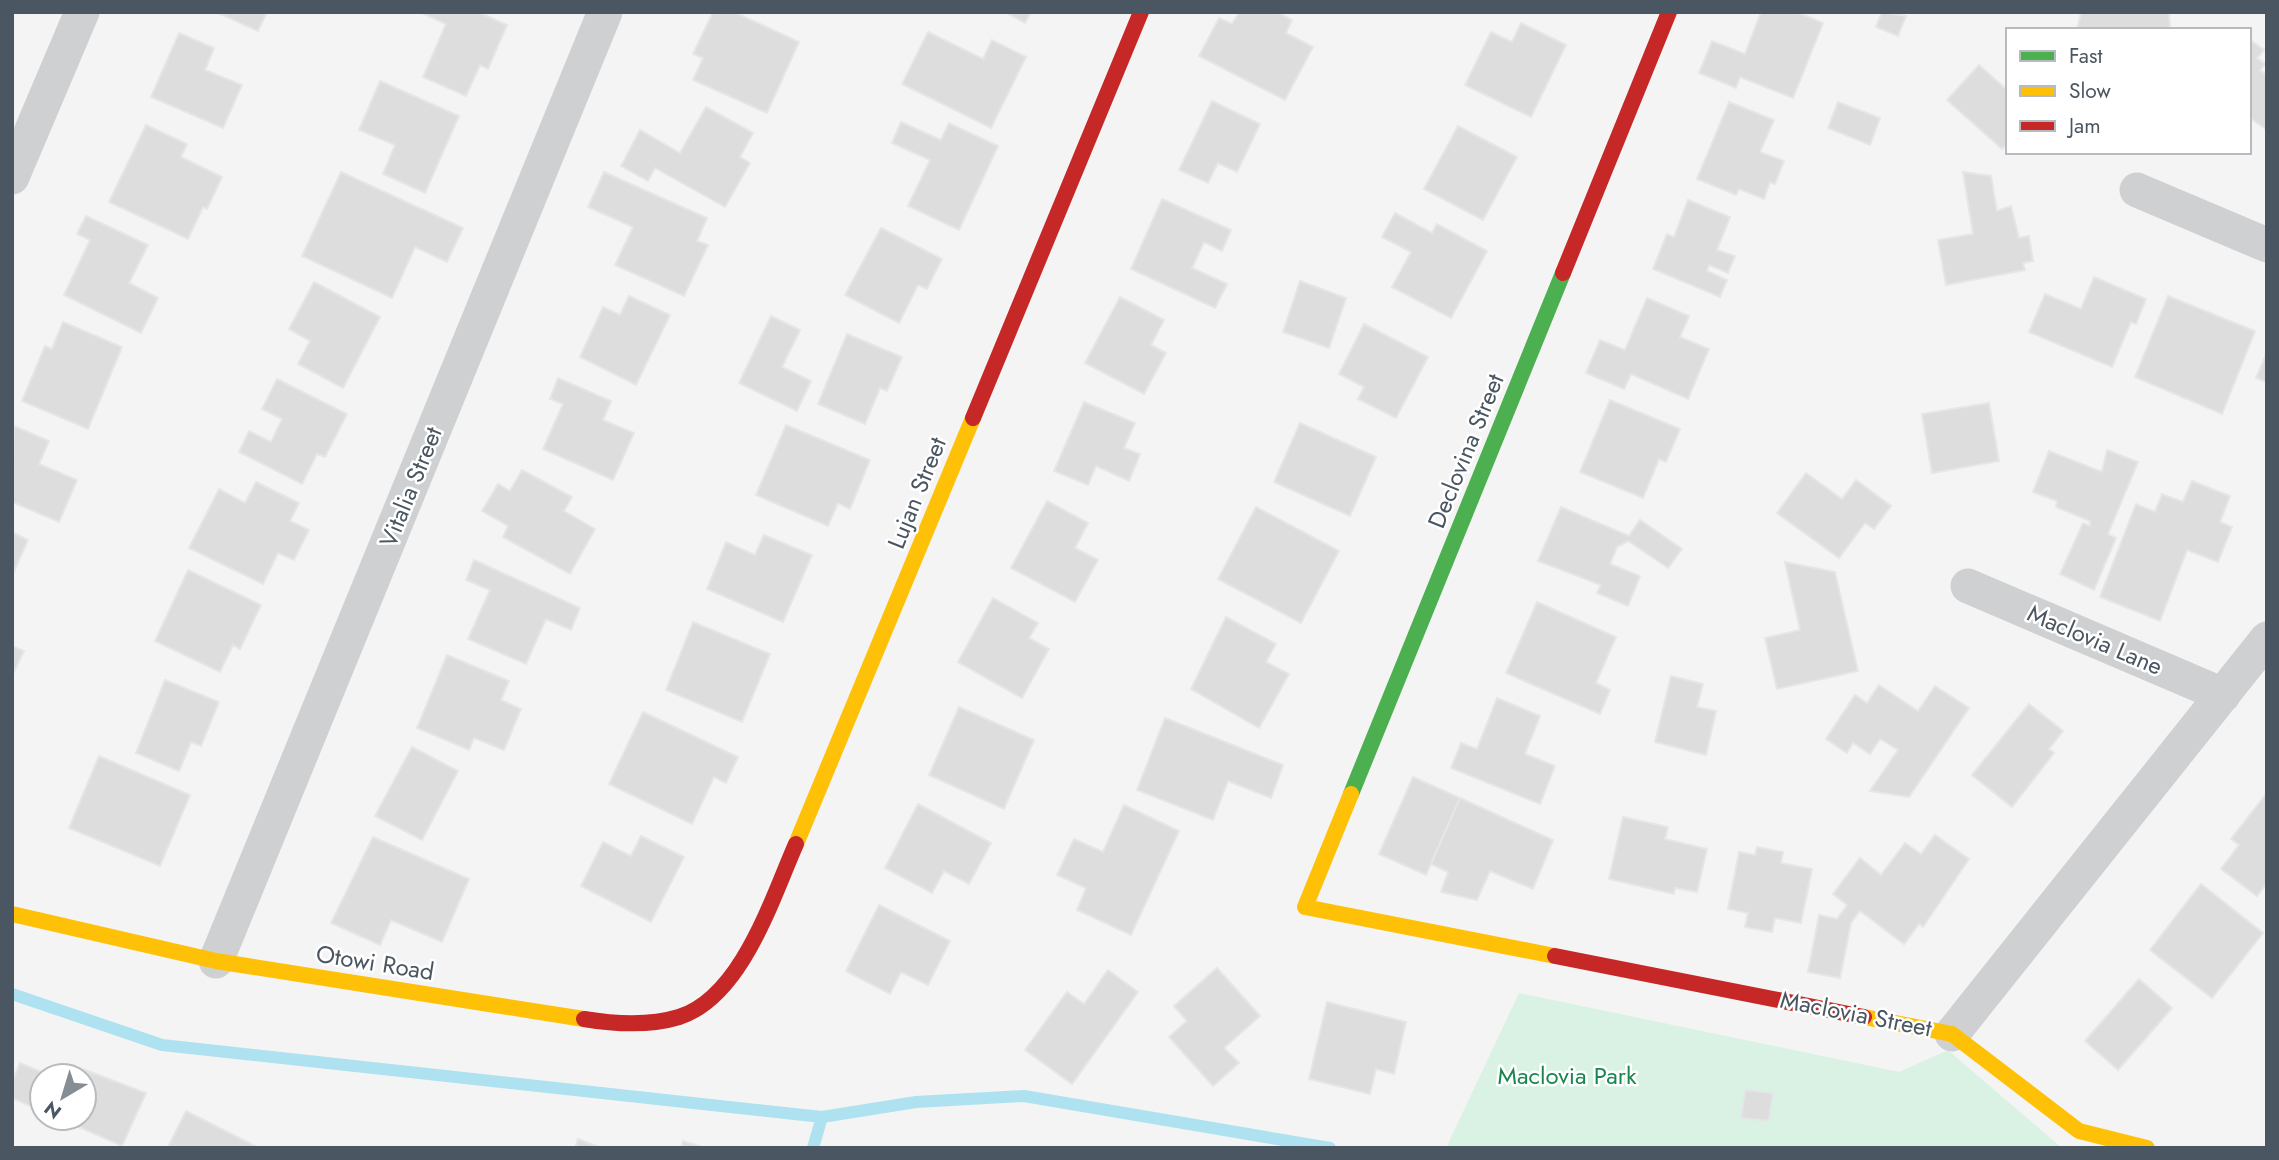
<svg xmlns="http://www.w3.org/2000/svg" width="2279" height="1160" font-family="Jost,sans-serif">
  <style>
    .green { fill: #d9f2e3 }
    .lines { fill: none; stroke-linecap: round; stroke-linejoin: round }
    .stream { stroke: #aee2f0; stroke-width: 12 }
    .building { fill: #ddddde; stroke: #e5e6e7; stroke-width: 2 }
    .street { stroke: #ced0d2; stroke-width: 35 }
    .fast { stroke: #4caf50; stroke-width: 16 }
    .slow { stroke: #ffc107; stroke-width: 16 }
    .jam { stroke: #c62828; stroke-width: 16 }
    .labels { text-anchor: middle; stroke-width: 5; stroke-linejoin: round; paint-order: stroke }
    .street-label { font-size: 24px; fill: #4a5661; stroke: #fff }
    .park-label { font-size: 24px; fill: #17864f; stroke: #fff }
  </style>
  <rect width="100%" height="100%" fill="#f4f4f4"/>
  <path class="green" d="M1519 993 1899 1072 1948 1050 2062 1148H1446Z"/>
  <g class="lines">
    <g class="stream">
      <path d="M12 994 162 1045 822 1117 916 1102 1024 1096 1330 1148"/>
      <path d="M813 1148 822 1117"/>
    </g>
  </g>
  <g class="building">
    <path d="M216 12H267L258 31Z"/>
    <path d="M420 12H478L507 25 488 69 480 65 466 96 423 77 446 24Z"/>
    <path d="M713 12H734L799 42 767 113 693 80 703 58 693 54Z"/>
    <path d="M1005 12H1031L1025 23Z"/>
    <path d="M1239 12H1277L1292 20 1286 33 1313 47 1285 100 1199 56 1219 18 1232 24Z"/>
    <path d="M1761 12H1797L1823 23 1793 98 1740 77 1736 88 1699 73 1712 41 1745 54Z"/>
    <path d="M1882 12 1906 16 1898 36 1876 27Z"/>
    <path d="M2081 12H2169L2170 30H2077Z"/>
    <path d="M1521 23 1566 45 1531 117 1465 85 1491 32 1512 42Z"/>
    <path d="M928 32 983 59 992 40 1026 57 991 128 902 84Z"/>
    <path d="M179 33 214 48 205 70 242 85 223 128 151 97Z"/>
    <path d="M2249 39 2264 50 2257 58 2265 64 2260 70 2267 75V130L2249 117Z"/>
    <path d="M1979 65 2008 91V143L2002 149 1947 100Z"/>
    <path d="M380 81 459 116 425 193 383 174 395 145 359 130Z"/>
    <path d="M1212 101 1260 124 1237 172 1218 163 1208 183 1179 170Z"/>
    <path d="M1729 102 1774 120 1760 152 1784 161 1775 184 1770 182 1764 199 1739 189 1736 195 1697 179Z"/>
    <path d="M1838 102 1880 118 1870 145 1828 128Z"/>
    <path d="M706 107 753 133 740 157 750 163 725 207 655 168 648 181 621 166 640 130 680 153Z"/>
    <path d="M901 122 941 140 949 123 998 146 959 230 908 206 930 160 892 143Z"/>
    <path d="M146 125 187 144 181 157 222 177 207 209 203 207 188 239 109 202Z"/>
    <path d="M1458 126 1517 157 1483 220 1424 189Z"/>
    <path d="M341 172 463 228 447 262 415 247 392 298 302 256Z"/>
    <path d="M604 172 707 218 697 241 708 245 684 296 615 265 633 227 588 207Z"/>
    <path d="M1963 172 1991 176 1997 211 2011 206 2019 238 2029 236 2033 261 2023 263 2025 270 1946 285 1938 240 1973 234Z"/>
    <path d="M1162 199 1231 230 1222 251 1204 242 1192 268 1227 284 1215 308 1131 269Z"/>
    <path d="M1688 200 1730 217 1717 250 1735 256 1728 273 1709 265 1707 271 1727 280 1720 297 1653 269 1667 234 1674 237Z"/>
    <path d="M1395 213 1432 233 1437 224 1487 251 1451 318 1392 287 1411 252 1382 237Z"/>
    <path d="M86 216 148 245 129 283 158 298 141 333 64 295 90 240 77 234Z"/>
    <path d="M881 228 942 259 927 289 918 285 899 323 845 295Z"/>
    <path d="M2094 277 2146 299 2136 324 2131 322 2112 367 2029 332 2045 294 2081 309Z"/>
    <path d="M1300 281 1346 298 1329 348 1283 332Z"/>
    <path d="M314 282 380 317 343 388 298 364 310 341 289 329Z"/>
    <path d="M629 296 670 315 636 385 580 357 603 307 620 315Z"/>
    <path d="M2168 296 2255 331 2222 414 2135 377Z"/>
    <path d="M1120 297 1164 320 1151 345 1166 353 1144 394 1085 363Z"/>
    <path d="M1647 298 1689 316 1680 337 1709 349 1688 399 1631 374 1624 389 1586 373 1600 340 1625 350Z"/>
    <path d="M771 316 800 330 782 367 811 381 797 411 739 383Z"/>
    <path d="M63 322 122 347 88 429 22 401 45 346 52 349Z"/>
    <path d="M1364 324 1428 357 1396 418 1358 399 1364 387 1339 374Z"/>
    <path d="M847 334 902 357 887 391 880 388 865 424 818 404Z"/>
    <path d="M2267 352V382L2256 378Z"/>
    <path d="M558 378 611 401 603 420 634 433 613 480 543 449 563 404 550 399Z"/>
    <path d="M277 379 347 414 325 457 317 454 302 484 239 452 249 431 271 442 282 419 262 409Z"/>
    <path d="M1610 400 1680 429 1666 462 1659 459 1643 498 1580 472Z"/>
    <path d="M1084 402 1135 423 1124 448 1140 454 1129 481 1096 466 1088 485 1054 471Z"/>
    <path d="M1989 403 1999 461 1932 473 1922 414Z"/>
    <path d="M1300 423 1376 457 1350 516 1274 482Z"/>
    <path d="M786 425 870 460 850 509 838 503 828 526 756 495Z"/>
    <path d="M14 426 49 441 39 464 77 480 59 522 12 502Z"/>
    <path d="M2107 450 2138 462 2108 534 2116 538 2094 590 2060 574 2083 523 2090 526V521L2056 507 2057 501 2033 492 2049 451 2102 472Z"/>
    <path d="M522 470 572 497 564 511 595 529 570 574 503 537 508 526 482 511 498 484 510 491Z"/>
    <path d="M1806 473 1842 499 1856 480 1891 506 1874 529 1865 523 1839 558 1777 513Z"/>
    <path d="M2192 481 2230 496 2220 522 2232 527 2218 562 2187 550 2160 621 2100 597 2136 504 2155 512 2162 494 2183 502Z"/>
    <path d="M256 482 299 503 290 521 309 530 294 560 278 553 263 584 189 548 219 489 245 503Z"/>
    <path d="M1047 501 1088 523 1075 548 1098 560 1075 602 1011 568Z"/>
    <path d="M1256 507 1339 551 1301 623 1218 579Z"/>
    <path d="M1561 507 1629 536 1640 520 1682 549 1668 568 1628 541 1617 547 1610 564 1640 576 1628 606 1597 593 1601 585 1538 561Z"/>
    <path d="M12 532 28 540 12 576Z"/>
    <path d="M764 535 812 555 783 622 707 589 726 542 755 555Z"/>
    <path d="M474 560 580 608 571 630 546 619 526 664 468 639 490 590 466 580Z"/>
    <path d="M1785 562 1835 572 1858 671 1777 689 1765 638 1800 630Z"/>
    <path d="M188 570 261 605 240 649 233 645 220 672 155 641Z"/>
    <path d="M993 598 1038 623 1029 638 1049 649 1022 698 958 662Z"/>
    <path d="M1537 602 1616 637 1596 683 1610 690 1600 714 1506 673Z"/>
    <path d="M1226 617 1276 644 1266 662 1289 674 1259 728 1191 689Z"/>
    <path d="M693 622 770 654 742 722 666 690Z"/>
    <path d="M12 646 24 651 12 676Z"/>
    <path d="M447 655 509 681 501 700 521 709 504 750 474 738 469 750 417 728Z"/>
    <path d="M1671 676 1703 684 1697 707 1716 711 1706 755 1655 742Z"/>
    <path d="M165 680 219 702 201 746 191 742 179 771 136 753Z"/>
    <path d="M1879 685 1918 711 1935 686 1969 708 1909 797 1870 791 1898 750 1880 739 1870 754 1853 743 1847 753 1826 739 1855 695 1867 703Z"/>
    <path d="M1497 698 1540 716 1525 754 1555 766 1540 804 1451 768 1461 743 1477 749Z"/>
    <path d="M2029 704 2063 731 2049 749 2054 753 2012 807 1972 775Z"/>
    <path d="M959 707 1034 740 1004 809 929 775Z"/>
    <path d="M643 712 738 757 726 783 714 777 692 824 609 784Z"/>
    <path d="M1165 718 1283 765 1271 798 1228 781 1213 820 1137 790Z"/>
    <path d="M412 747 458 771 422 840 375 816Z"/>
    <path d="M99 756 190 795 160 866 69 828Z"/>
    <path d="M1413 777 1460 798 1426 875 1379 854Z"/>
    <path d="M2266 794 2267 883 2257 896 2221 869 2239 845 2231 839Z"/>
    <path d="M1460 798 1553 840 1533 889 1490 871 1477 900 1441 892 1448 872 1431 864Z"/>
    <path d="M918 804 991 843 969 884 944 871 932 893 885 868Z"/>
    <path d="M1124 805 1179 831 1131 935 1077 910 1086 888 1057 875 1074 839 1103 852Z"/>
    <path d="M1623 817 1668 827 1665 839 1707 849 1697 892 1675 888 1674 894 1609 879Z"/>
    <path d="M1935 835 1969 859 1923 927 1919 924 1904 944 1860 911 1851 923 1840 978 1808 972 1819 915 1837 919 1847 905 1833 894 1860 858 1881 875 1905 843 1921 854Z"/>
    <path d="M641 836 684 857 651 922 581 886 603 842 631 856Z"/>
    <path d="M373 837 469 879 442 942 391 920 380 945 331 923Z"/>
    <path d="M1757 847 1783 852 1781 863 1812 869 1801 923 1775 918 1772 932 1745 927 1748 913 1728 909 1739 852 1755 855Z"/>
    <path d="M2201 884 2263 933 2212 998 2150 950Z"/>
    <path d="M879 905 950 941 928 985 901 972 890 994 846 971Z"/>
    <path d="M1217 968 1260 1016 1224 1048 1239 1063 1213 1086 1169 1037 1187 1021 1174 1006Z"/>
    <path d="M1108 970 1138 992 1072 1084 1025 1050 1067 992 1084 1004Z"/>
    <path d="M2139 979 2172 1008 2118 1070 2085 1041Z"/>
    <path d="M1327 1002 1406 1022 1394 1074 1376 1069 1370 1094 1309 1079Z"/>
    <path d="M20 1063 51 1076H42V1111L12 1098V1082Z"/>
    <path d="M55 1067 75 1076H51Z"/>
    <path d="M80 1068 146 1093 122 1146 79 1127 81 1118H84V1076H77Z"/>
    <path d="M1745 1090 1773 1093 1769 1121 1741 1118Z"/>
    <path d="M186 1111 259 1148H171L168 1147Z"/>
    <path d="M62 1118H81L82 1119 79 1127Z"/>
    <path d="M578 1139 601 1148H575Z"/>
    <path d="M683 1141 705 1148H681Z"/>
  </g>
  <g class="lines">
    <g class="street">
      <path d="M12 177 82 12"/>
      <path d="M2137 190 2267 245"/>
      <path d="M1968 586 2223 695"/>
      <path d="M216 961 605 12"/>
      <path d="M1952 1034 2267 639"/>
    </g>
    <path class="fast" d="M1351 794 1563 273"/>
    <g class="slow">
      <path d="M1351 794 1305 907 1555 956"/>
      <path d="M796 844 973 418"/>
      <path d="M12 914 216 961 584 1019"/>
      <path d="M1864 1017 1952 1034 2079 1131 2147 1148"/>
    </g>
    <g class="jam">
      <path d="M1563 273 1669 12"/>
      <path d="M973 418 1141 12"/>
      <path d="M1555 956 1864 1017"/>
      <path d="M584 1019C614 1024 650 1026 679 1017 742 997 772 898 796 844"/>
    </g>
  </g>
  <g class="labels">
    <g class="street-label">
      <text transform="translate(1466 451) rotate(-68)" y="8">Declovina Street</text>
      <text transform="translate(411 487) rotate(-68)" y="8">Vitalia Street</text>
      <text transform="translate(917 493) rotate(-68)" y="8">Lujan Street</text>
      <text transform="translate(2095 640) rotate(23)" y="8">Maclovia Lane</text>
      <text transform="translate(375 963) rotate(9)" y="8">Otowi Road</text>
      <text transform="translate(1856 1014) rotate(11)" y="8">Maclovia Street</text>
    </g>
    <g class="park-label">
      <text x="1567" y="1084">Maclovia Park</text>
    </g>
  </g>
  <rect width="2279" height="1160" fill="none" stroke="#4a5661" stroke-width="28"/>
  <rect x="2006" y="28" width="245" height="126" fill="#ffffff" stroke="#b7bbc0" stroke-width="2"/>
  <rect x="2020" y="51" width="35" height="10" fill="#4caf50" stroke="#b7bbc0" stroke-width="2"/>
  <text x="2069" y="63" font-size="21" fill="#4a5661">Fast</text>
  <rect x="2020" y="86" width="35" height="10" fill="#ffc107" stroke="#b7bbc0" stroke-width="2"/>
  <text x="2069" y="98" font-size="21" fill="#4a5661">Slow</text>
  <rect x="2020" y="121" width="35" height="10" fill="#c62828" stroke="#b7bbc0" stroke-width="2"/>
  <text x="2069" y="133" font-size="21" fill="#4a5661">Jam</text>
  <g transform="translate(63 1097) rotate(218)"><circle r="33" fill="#ffffff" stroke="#b7bbc0" stroke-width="2"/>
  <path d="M0-5L12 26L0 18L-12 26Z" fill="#868d94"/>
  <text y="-10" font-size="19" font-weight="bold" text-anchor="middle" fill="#4a5661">N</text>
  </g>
</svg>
